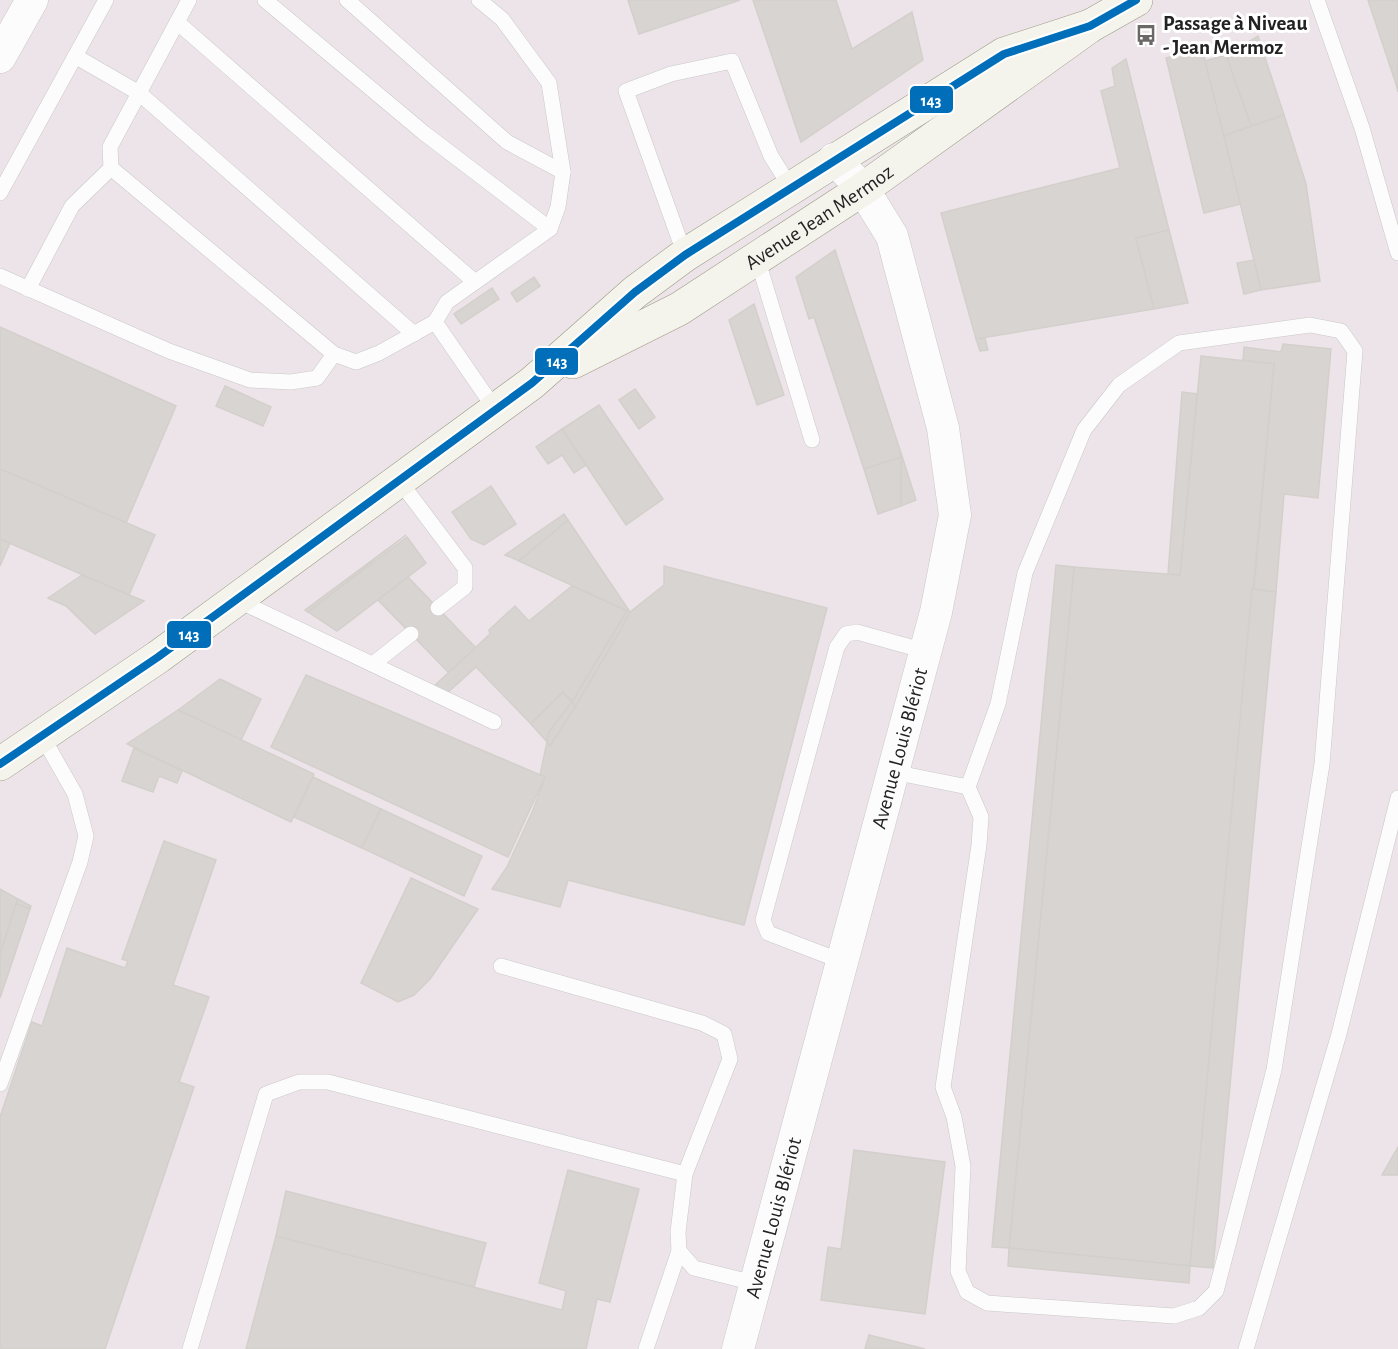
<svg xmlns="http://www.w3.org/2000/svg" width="1398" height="1349" font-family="'Alegreya Sans',sans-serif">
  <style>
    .industrial { fill: #ede4e9 }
    .building { fill: #d7d4d2; stroke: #d3d0cc; stroke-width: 1.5 }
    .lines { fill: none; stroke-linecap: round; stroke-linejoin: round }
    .lane-casing { stroke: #c9c8c7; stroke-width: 16 }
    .street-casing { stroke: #c9c8c7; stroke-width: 33 }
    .secondary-casing { stroke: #999a82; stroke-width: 34 }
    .lane { stroke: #fdfcfc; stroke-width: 15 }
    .street { stroke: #fdfcfc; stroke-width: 32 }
    .secondary { stroke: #f4f4ed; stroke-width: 33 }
    .bus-1-casing { stroke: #fff; stroke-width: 12 }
    .bus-1 { stroke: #006eb8; stroke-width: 8 }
    .labels { text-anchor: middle; stroke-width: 6; stroke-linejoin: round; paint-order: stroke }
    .poi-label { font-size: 21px; font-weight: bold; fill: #222; stroke: #fff; text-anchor: start }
    .street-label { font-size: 21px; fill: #222; stroke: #fff }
    .line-badge { stroke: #fff; stroke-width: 2 }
    .badge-label { font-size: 16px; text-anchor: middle; font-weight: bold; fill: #fff }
  </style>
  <rect width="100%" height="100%" fill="#f0eeeb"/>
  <rect class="industrial" x="0" y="0" width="1398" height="1349"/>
  <g class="building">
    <path d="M628 0H740L639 34Z"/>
    <path d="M753 0H836L852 49 912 12 923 60 801 142Z"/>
    <path d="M1368 0H1398V92L1396 84Z"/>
    <path d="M1258 36 1284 115 1251 126 1226 55Z"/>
    <path d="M1202 48 1241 204 1204 213 1166 58Z"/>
    <path d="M1226 55 1251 126 1224 136 1205 61Z"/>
    <path d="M1126 59 1169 230 1136 238 1154 309 976 339 941 213 1120 168 1101 91 1115 86 1112 68Z"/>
    <path d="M1284 115 1306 184 1320 281 1261 290 1224 136Z"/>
    <path d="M1169 230 1188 303 1154 309 1136 238Z"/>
    <path d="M835 250 901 453V457L864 469 814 317 809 319 796 277Z"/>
    <path d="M1254 260 1261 290 1244 294 1237 263Z"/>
    <path d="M534 277 540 286 517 302 511 293Z"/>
    <path d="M492 288 499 299 461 324 454 314Z"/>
    <path d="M754 304 784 395 757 405 729 320Z"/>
    <path d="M0 327 176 406 126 523 0 469Z"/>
    <path d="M985 338 988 350 980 351 976 339Z"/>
    <path d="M1283 344 1331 349 1318 498 1284 494 1276 592 1254 589 1274 364 1243 360 1244 347 1281 352Z"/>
    <path d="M1201 356 1274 364 1190 1266 1009 1248 1074 567 1180 575Z"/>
    <path d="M225 386 271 407 263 426 216 406Z"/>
    <path d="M635 389 655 417 639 429 619 400Z"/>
    <path d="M1182 392 1197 394 1180 575 1168 574Z"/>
    <path d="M599 405 663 499 626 525 562 429Z"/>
    <path d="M562 429 586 465 574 473 562 455 548 464 536 447Z"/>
    <path d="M901 453 916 500 901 506Z"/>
    <path d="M901 457V506L878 514 864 469Z"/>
    <path d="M0 469 155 535 129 595 0 539Z"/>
    <path d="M491 486 516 524 484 545 471 539 452 512Z"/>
    <path d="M564 514 568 520 519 561 505 555Z"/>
    <path d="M568 520 630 612 519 561Z"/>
    <path d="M406 535 308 612 305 610Z"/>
    <path d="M407 537 426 563 337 631 308 612Z"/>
    <path d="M0 539 10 543 0 566Z"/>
    <path d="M1056 565 1074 567 1009 1248 992 1247Z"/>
    <path d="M664 566 827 608 744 925 568 880 560 907 492 889 507 867 533 810 545 777 540 775 547 742 550 746 630 612 664 585Z"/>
    <path d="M82 575 129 595 144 601 95 634 66 606 48 598Z"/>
    <path d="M408 577 476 648 449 673 378 600Z"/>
    <path d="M572 586 627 611 572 702 563 692 531 724 476 667 447 693 433 687 490 634 489 630 515 606 529 621Z"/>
    <path d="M1252 589 1276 592 1213 1268 1190 1266Z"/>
    <path d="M627 611 630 612 617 636 575 707 572 702Z"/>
    <path d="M306 675 545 777 508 857 271 747Z"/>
    <path d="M220 679 261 699 241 740 178 710Z"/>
    <path d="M563 692 572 702 549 732 547 742 531 724Z"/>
    <path d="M572 702 575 707 550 746 547 742 549 732Z"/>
    <path d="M178 710 314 774 291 822 127 744Z"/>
    <path d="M134 748 182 771 177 783 159 776 153 792 122 781Z"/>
    <path d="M313 777 381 809 362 848 294 817Z"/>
    <path d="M381 809 482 856 464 896 362 848Z"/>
    <path d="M164 841 216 860 173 985 209 997 179 1082 194 1087 105 1349H0V1117L32 1022 42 1026 67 948 125 968 128 961 122 959Z"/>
    <path d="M411 878 478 909 430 979 414 995 398 1002 361 983Z"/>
    <path d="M0 889 18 899 0 955Z"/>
    <path d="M18 899 31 906 30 909 16 904Z"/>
    <path d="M16 904 30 909 0 998V955Z"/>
    <path d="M1398 1147V1175H1382Z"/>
    <path d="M854 1150 945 1162 925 1314 821 1300 828 1247 841 1249Z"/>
    <path d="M568 1170 639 1189 610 1302 597 1299 586 1349H246L276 1236 562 1310 566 1291 539 1283Z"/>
    <path d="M286 1191 486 1243 474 1287 276 1236Z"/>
    <path d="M1009 1248 1190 1266 1189 1283 1008 1266Z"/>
    <path d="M869 1335 925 1349H865Z"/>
  </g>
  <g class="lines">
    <defs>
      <g id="lane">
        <path d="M189 0 110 147 111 168 334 354 356 362 379 353 435 322"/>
        <path d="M265 0 424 133 550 229"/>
        <path d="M347 0 507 142 563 172"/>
        <path d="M479 0 502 19 549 83 563 172 558 207 550 229 447 302 435 322 495 409"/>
        <path d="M1317 0 1362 128 1398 253"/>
        <path d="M177 22 475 282"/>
        <path d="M75 56 139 93 414 334"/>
        <path d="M0 193 106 0"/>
        <path d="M685 255 626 91 671 74 732 61 771 156 791 188"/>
        <path d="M757 258 812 440"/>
        <path d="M0 276 169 351 250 380 291 382 317 378 334 354"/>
        <path d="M28 289 72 206 111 168"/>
        <path d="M1310 325 1341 331 1355 351 1322 764 1274 1070 1216 1291 1199 1308 1174 1316 987 1303 967 1292 958 1271 963 1166 954 1117 943 1087 979 845 981 817 968 787 998 704 1025 573 1084 430 1119 385 1179 343Z"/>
        <path d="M398 479 465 568V587L438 608"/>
        <path d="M237 600 494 722"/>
        <path d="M373 664 411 634"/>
        <path d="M893 772 968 787"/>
        <path d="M841 961 768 933 763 920 837 647 846 634 857 632 925 651"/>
        <path d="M501 966 702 1023 724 1034 730 1059 685 1174 678 1232 679 1251 694 1268 754 1283"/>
        <path d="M0 1084 80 862 86 836 75 794 42 736"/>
        <path d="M190 1349 266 1094 299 1082H328L685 1174"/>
        <path d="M646 1349 679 1251"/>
        <path d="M1246 1349 1339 1034 1398 798"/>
      </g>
      <g id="street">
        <path d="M0 57 32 0"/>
        <path id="s1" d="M738 1349 936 612 955 515 943 428 892 236 863 189 834 159"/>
      </g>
      <g id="secondary">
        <path id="s2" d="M573 362 679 309 863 189 1090 26 1136 0"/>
        <path d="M0 764 158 657 532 383 635 292 685 255 1004 54 1090 26"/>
      </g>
    </defs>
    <use href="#lane" class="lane-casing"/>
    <use href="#street" class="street-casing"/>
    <use href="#secondary" class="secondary-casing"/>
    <use href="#lane" class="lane"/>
    <use href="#street" class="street"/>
    <use href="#secondary" class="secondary"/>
    <defs>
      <path id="bus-1" d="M0 764 158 657 532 383 635 292 685 255 1004 54 1090 26 1136 0"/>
    </defs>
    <use href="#bus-1" class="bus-1-casing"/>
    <use href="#bus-1" class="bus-1"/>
  </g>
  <defs>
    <symbol id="bus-bare" viewBox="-9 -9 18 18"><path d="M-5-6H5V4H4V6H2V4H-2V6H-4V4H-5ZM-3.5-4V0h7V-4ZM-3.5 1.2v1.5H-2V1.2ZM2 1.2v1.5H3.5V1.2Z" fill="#6a6968" stroke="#fff" stroke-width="2.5" paint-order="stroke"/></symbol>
  </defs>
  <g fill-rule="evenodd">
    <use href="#bus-bare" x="1131" y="20" width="30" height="30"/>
  </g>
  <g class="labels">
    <g class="poi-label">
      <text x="1163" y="30">Passage à Niveau<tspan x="1163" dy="24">- Jean Mermoz</tspan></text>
    </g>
    <g class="street-label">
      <text dy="7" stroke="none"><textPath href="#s2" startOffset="286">Avenue Jean Mermoz</textPath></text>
      <text dy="7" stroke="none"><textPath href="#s1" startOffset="622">Avenue Louis Blériot</textPath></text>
      <text dy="7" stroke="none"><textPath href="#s1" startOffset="136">Avenue Louis Blériot</textPath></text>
    </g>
  </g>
  <g class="line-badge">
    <rect x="909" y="85" width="45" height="29" rx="6" fill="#006eb8"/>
    <rect x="534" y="347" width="45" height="29" rx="6" fill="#006eb8"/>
    <rect x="166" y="620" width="46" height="29" rx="6" fill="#006eb8"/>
  </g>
  <g class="badge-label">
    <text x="931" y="106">143</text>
    <text x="557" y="367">143</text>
    <text x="189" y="640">143</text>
  </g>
</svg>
